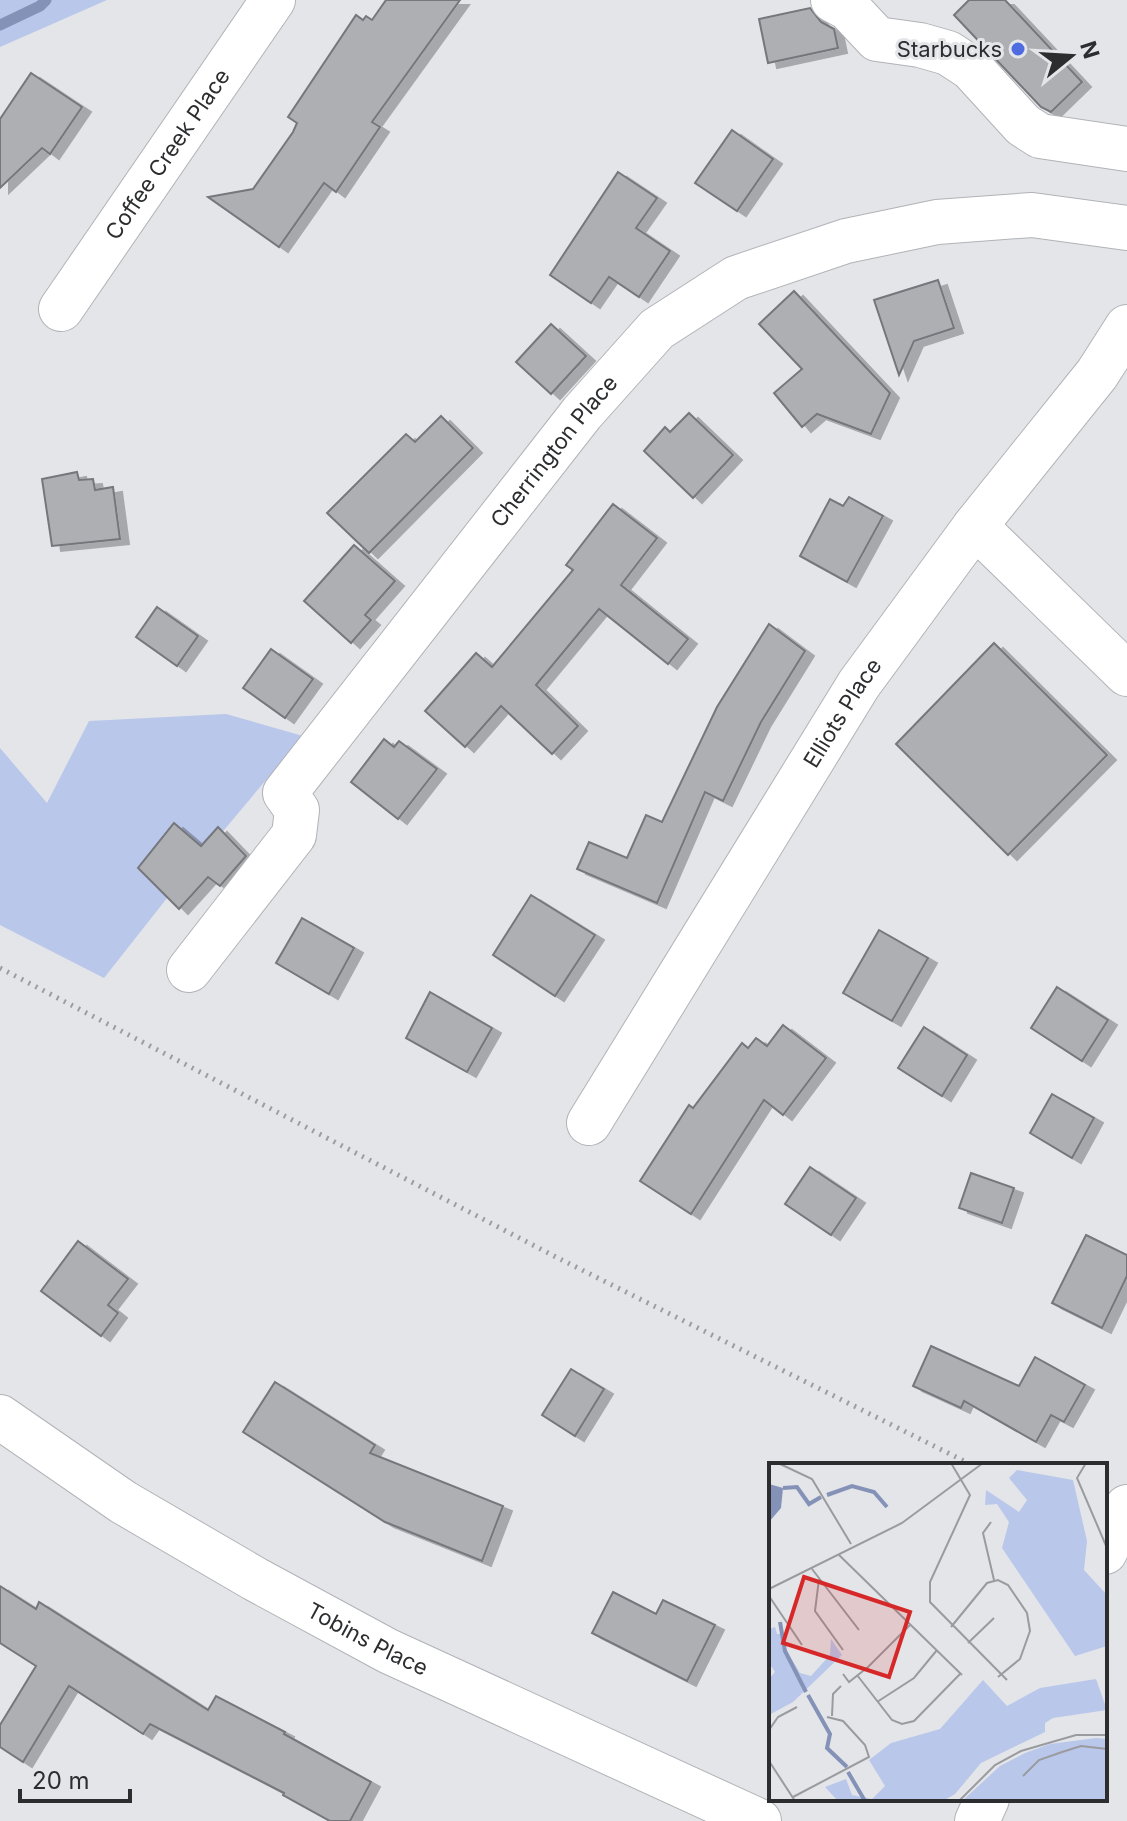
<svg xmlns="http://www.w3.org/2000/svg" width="1127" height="1821" font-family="Inter,sans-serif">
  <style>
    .green { fill: #b9c7eb }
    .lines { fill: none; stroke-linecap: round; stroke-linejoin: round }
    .stream { stroke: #8492b7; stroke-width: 11 }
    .building { fill: #adafb3; stroke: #75777b; stroke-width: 2; filter: url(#shadow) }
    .minor-casing { stroke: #b1b3b7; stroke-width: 46 }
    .path { stroke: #9b9da0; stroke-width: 5; stroke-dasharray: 2 6; stroke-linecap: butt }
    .minor { stroke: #fff; stroke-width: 44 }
    .poi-dot { fill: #4e6ce0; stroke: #e3e5e9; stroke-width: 3 }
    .labels { text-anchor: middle; stroke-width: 6; stroke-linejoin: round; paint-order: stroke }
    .poi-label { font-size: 22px; fill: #2c2d2f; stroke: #e3e5e9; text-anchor: end }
    .street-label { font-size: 22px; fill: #2c2d2f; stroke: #e3e5e9 }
    .inset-river { fill: none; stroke: #8492b7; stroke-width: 4 }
    .inset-road { fill: none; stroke: #9a9b9f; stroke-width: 2 }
    .view { fill: #d62828; fill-opacity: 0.15; stroke: #d62828; stroke-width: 4 }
    .inset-edge { fill: none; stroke: #2c2d2f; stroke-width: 4 }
  </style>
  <defs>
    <filter id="shadow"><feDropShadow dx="9" dy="5" stdDeviation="0" flood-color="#0004"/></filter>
  </defs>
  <rect width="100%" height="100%" fill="#e3e5e9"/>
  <g class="green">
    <path d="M0 0H107L0 47Z"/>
    <path d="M226 714 303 736 171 893 104 978 0 925V748L47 803 89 721Z"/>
  </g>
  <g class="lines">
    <path class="stream" d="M0 25 40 6 46 0"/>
  </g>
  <g class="building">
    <path d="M386 0H460L372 122 380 127 336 192 324 183 279 247 208 197 253 189 293 132 297 123 288 117 356 15 363 20 366 16 372 20Z"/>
    <path d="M969 0H1005L1082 82 1051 112 1041 107 954 15Z"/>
    <path d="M810 8 821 22 834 29 838 48 768 63 759 19Z"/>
    <path d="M31 73 82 107 50 154 42 148 0 188V119Z"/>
    <path d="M732 130 773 159 737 211 695 183Z"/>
    <path d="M618 172 657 198 636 228 670 251 639 297 609 277 591 303 550 275Z"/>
    <path d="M938 280 954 328 914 341 899 375 874 300Z"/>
    <path d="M794 291 890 393 871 434 817 414 802 427 774 393 802 369 759 324Z"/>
    <path d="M551 324 586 356 551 394 516 362Z"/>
    <path d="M689 413 733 455 693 498 644 451 665 427 670 432Z"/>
    <path d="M441 416 473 448 369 553 327 513 406 434 415 442Z"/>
    <path d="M77 472 79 480 93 479 95 490 113 487 120 539 52 546 42 479Z"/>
    <path d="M849 497 883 516 847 582 800 556 830 499 843 506Z"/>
    <path d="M613 504 657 538 621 585 688 639 668 664 599 609 536 685 578 726 552 754 501 706 465 747 425 711 476 653 492 667 573 570 566 565Z"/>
    <path d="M354 545 395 581 365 615 371 620 351 643 304 601Z"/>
    <path d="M157 607 198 636 177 666 136 637Z"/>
    <path d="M769 624 805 651 761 722 723 801 705 792 657 903 577 869 589 842 627 858 646 815 662 822 717 707Z"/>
    <path d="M994 643 1107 755 1008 855 896 744Z"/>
    <path d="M271 649 313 679 285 718 243 688Z"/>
    <path d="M384 739 394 747 399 741 437 769 398 819 351 782Z"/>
    <path d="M174 823 201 846 218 827 246 856 220 886 208 877 179 909 138 868Z"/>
    <path d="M531 895 595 935 555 996 493 955Z"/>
    <path d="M302 918 354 948 329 994 276 963Z"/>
    <path d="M879 930 928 958 892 1021 843 993Z"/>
    <path d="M1057 987 1108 1020 1082 1061 1031 1028Z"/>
    <path d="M430 992 492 1028 467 1072 406 1038Z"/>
    <path d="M783 1025 826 1058 783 1115 764 1100 691 1214 640 1181 689 1105 693 1108 742 1043 748 1048 756 1038 767 1046Z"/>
    <path d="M924 1027 967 1055 942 1096 898 1068Z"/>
    <path d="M1052 1094 1094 1118 1072 1158 1030 1133Z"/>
    <path d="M810 1167 856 1198 831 1235 785 1204Z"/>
    <path d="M971 1173 1014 1188 1002 1223 959 1208Z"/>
    <path d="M1086 1235 1127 1255V1276L1102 1328 1052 1303Z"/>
    <path d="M78 1241 128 1279 108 1305 118 1313 101 1336 41 1291Z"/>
    <path d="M931 1346 1019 1386 1035 1357 1085 1385 1064 1422 1051 1415 1036 1442 964 1401 961 1408 913 1386Z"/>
    <path d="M571 1369 604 1389 575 1436 542 1415Z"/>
    <path d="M275 1382 375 1445 370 1453 503 1506 482 1561 385 1522 243 1432Z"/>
    <path d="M0 1586 36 1609 39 1602 208 1710 216 1696 285 1732 284 1734 371 1782 350 1821H330L283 1795 284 1793 150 1724 143 1734 69 1686 23 1762 0 1747V1725L36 1666 0 1643Z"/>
    <path d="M613 1592 656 1614 663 1600 715 1625 687 1681 592 1633Z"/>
  </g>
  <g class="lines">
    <defs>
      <g id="minor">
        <path d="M833 0 848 8 877 39 920 45 948 53 971 68 1023 125 1040 136 1127 149"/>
        <path id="s1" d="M61 309 273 0"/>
        <path d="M975 526 1127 674"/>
        <path id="s2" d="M189 970 294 835 297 810 285 793 582 413 657 329 736 278 846 241 937 222 1032 215 1127 228"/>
        <path id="s3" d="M589 1123 859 684 975 526 1097 374 1127 327"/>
        <path id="s4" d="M0 1417 123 1502 255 1579 388 1651 759 1821"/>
        <path d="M1105 1552 1127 1507"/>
        <path d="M977 1821 987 1799"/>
      </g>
    </defs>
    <use href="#minor" class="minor-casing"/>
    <path class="path" d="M0 968 554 1256 972 1465"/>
    <use href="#minor" class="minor"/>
  </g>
  <circle class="poi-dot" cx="1018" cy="49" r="8"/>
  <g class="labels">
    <g class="poi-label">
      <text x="1002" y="57">Starbucks</text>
    </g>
    <g class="street-label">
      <text dy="8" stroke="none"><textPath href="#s1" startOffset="188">Coffee Creek Place</textPath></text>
      <text dy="8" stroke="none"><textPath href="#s2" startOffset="652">Cherrington Place</textPath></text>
      <text dy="8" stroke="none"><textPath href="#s3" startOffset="482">Elliots Place</textPath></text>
      <text dy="8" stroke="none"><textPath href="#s4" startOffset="430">Tobins Place</textPath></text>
    </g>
  </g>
  <g transform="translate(769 1463)">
    <rect width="338" height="338" fill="#e3e5e9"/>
    <path d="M248 7 304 17 318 78 315 107 338 132V183L306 193 233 85 240 59 228 41 216 42 217 27 250 49 258 37 240 15ZM6 164 8 171H16L17 187 31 210 42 213 61 192 62 176 73 192 24 239 0 252V216L6 209 0 200V166ZM327 216 338 247 284 255 276 260V269L212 300 186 331 174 338H69L56 324 77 316 83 332 103 336 116 323 100 297 122 280 171 266 214 217 238 243 271 225ZM327 275 338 276V338H193L231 303 256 290 281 281Z" fill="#b9c7eb"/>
    <path d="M0 21 14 25 12 45 0 59Z" fill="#8492b7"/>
    <path class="inset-river" d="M14 25 28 24 40 41 52 34M58 32 83 23 105 29 118 44M11 159 16 188 37 229M39 232 61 271 58 285 78 304M79 309 96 338"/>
    <path class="inset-road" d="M9 0 43 16 82 81M182 0 201 32 161 119V139L238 217M317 0 308 15 338 85M222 59 214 70 225 117M69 91 193 212M43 106 90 167M50 116 46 148 74 187M0 126 133 60 214 0M0 133 33 182M182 164 218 120 229 117 239 122 258 150 261 168 251 196 229 214M199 180 225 155M74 211 80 219 99 204 142 161M88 212 123 257 133 261 145 258 192 210M108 239 145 215 168 187M63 253 64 231 72 223M0 267 9 254 28 244M0 298 26 338M254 313 270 297 293 289 312 283 338 286M24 334 100 294 96 282 74 258 58 254M190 338 226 302 252 288 307 272H338"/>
    <path class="view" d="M35 114 141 149 120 214 14 180Z"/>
    <rect width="338" height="338" class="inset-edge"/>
  </g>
  <g transform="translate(1071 56) rotate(72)" stroke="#e3e5e9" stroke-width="6" paint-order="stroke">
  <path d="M0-6L14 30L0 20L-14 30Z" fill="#2c2d2f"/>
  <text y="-12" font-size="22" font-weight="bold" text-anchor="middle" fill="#2c2d2f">N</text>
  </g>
  <path d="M20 1789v12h110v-12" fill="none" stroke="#2c2d2f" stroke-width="4"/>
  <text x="32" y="1789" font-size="24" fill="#2c2d2f" stroke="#e3e5e9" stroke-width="6" paint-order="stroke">20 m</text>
</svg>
